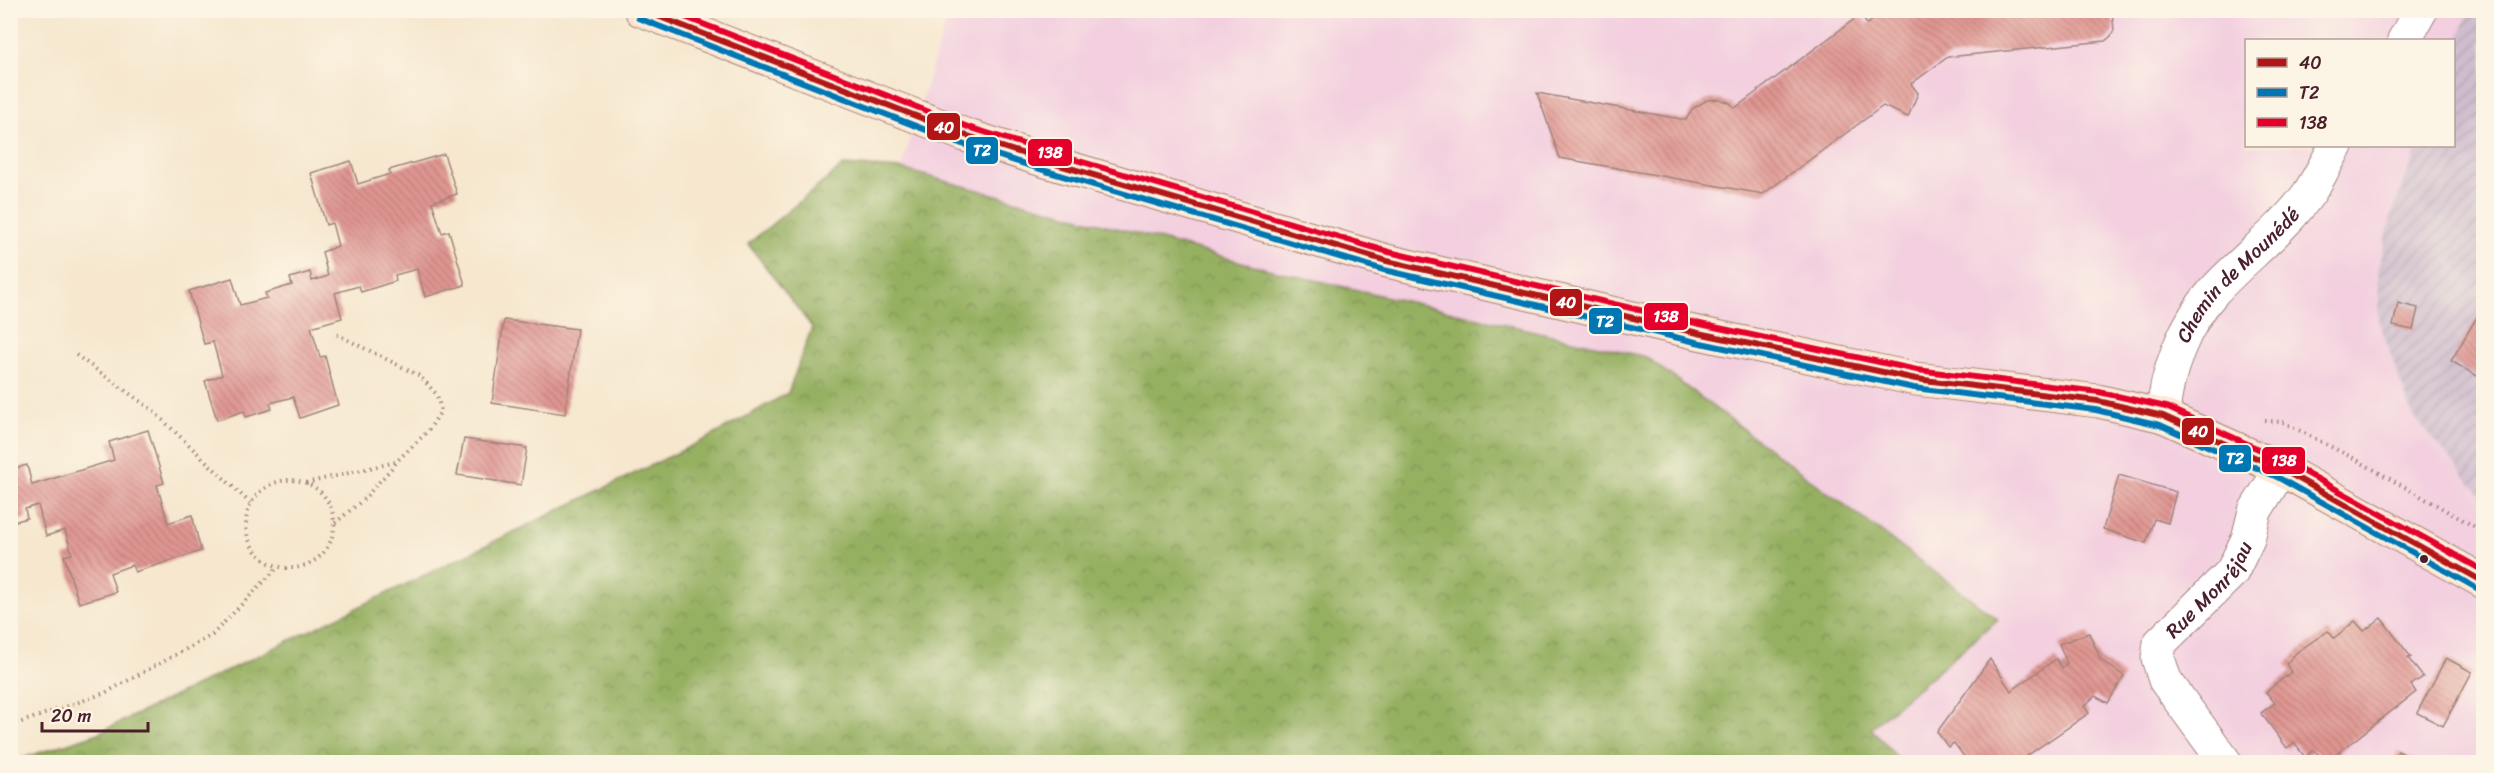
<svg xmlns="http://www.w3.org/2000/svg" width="2494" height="773" font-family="Sriracha,sans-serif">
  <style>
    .built { fill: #f3cfdf }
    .industrial { fill: url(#industrial-furrows) }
    .forest { fill: url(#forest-crowns); stroke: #706846; stroke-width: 1.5 }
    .building { fill: url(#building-back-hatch) }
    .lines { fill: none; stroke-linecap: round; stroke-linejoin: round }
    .minor-casing { stroke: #a0837c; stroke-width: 35 }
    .secondary-casing { stroke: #a0837c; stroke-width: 35 }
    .path { stroke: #a0837c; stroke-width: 4; stroke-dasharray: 1.5 4.5; stroke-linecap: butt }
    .minor { stroke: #fff; stroke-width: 33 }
    .secondary { stroke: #fde4d1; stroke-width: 33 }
    .bus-1-casing { stroke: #fcf5e5; stroke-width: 10 }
    .bus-2-casing { stroke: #fcf5e5; stroke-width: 10 }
    .bus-3-casing { stroke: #fcf5e5; stroke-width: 10 }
    .bus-1 { stroke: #b21515; stroke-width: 6 }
    .bus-2 { stroke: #0076b3; stroke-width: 6 }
    .bus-3 { stroke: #e4002b; stroke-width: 6 }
    .bus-dot { fill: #4a1f2b; stroke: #fcf5e5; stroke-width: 2 }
    .labels { text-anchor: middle; stroke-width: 6; stroke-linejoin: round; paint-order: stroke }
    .street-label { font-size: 20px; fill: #4a1f2b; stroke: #fcf5e5 }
    .line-badge { stroke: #fcf5e5; stroke-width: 2 }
    .badge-label { font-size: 16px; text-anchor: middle; font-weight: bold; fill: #fff }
  </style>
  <defs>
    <pattern id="industrial-furrows" width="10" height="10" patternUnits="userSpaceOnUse" patternTransform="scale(1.5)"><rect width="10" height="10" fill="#cfbdce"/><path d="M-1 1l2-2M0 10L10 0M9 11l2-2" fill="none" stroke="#b3a2b1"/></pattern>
    <pattern id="forest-crowns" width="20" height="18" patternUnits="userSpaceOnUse" patternTransform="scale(1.5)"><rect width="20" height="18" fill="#96b062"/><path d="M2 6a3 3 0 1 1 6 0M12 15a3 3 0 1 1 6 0" fill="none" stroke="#7c8f51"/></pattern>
    <pattern id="building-back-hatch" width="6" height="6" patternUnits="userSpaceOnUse" patternTransform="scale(1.5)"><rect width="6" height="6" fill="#e09692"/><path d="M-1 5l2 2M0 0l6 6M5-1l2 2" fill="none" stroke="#b87a77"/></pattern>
  </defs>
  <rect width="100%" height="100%" fill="#fcf5e5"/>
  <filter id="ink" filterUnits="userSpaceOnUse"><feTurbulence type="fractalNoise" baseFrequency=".0167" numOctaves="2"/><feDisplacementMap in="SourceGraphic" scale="12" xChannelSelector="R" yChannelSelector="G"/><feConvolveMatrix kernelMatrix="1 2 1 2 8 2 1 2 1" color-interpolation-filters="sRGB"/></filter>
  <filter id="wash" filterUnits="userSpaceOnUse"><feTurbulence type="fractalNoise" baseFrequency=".008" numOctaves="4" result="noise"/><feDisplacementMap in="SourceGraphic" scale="24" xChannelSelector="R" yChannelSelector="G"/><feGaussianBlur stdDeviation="1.35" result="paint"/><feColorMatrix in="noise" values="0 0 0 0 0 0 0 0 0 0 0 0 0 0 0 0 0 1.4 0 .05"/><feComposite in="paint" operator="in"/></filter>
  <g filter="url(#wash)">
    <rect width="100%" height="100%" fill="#f6e7ce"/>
    <path class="built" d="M949 11H2469L2454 51V40H2246V146H2418L2392 214 2378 269 2379 322 2412 414 2483 498V762H1901L1871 729 1997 619 1267 269 901 169Z"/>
    <path class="industrial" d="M2469 11H2483V498L2412 414 2379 322 2378 269 2392 214 2418 146H2454V51Z"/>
    <path class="forest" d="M844 165 901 169 1267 269 1646 357 1998 619 1871 728 1901 762H11L96 734 712 436 788 393 812 327 748 244Z"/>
    <g id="blocks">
      <g class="building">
        <path d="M1873 10H1901L1903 13 1906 10H2112L2114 30 2111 36 2105 41 1948 57 1911 84 1918 93 1908 117 1883 106 1763 194 1560 158 1537 93 1686 120 1692 109 1707 100 1719 99 1730 103 1735 108 1860 15 1867 24 1876 18Z"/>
        <path d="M444 154 457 194 432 202 442 233 449 231 465 285 425 297 417 269 395 275 396 281 361 292 359 286 335 293 342 318 311 327 320 357 325 356 338 405 300 418 293 397 270 403 272 409 246 417 244 411 217 420 205 381 222 375 213 342 204 344 189 291 232 278 240 305 267 298 265 293 292 285 290 278 310 272 312 281 328 276 322 252 338 246 332 223 326 225 311 173 351 161 358 184 390 174 389 170Z"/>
        <path d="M2398 303 2418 308 2413 330 2393 326Z"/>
        <path d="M2484 305V380L2451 361Z"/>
        <path d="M504 320 577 329 565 414 492 403Z"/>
        <path d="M148 430 164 483 157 485 168 523 192 515 201 551 135 572 132 565 110 573 116 592 79 603 64 556 72 554 65 530 46 536 38 505 25 509 27 518 10 523V470L27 465 32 485 114 460 109 442Z"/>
        <path d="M464 439 527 448 521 485 457 475Z"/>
        <path d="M2119 475 2176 492 2168 523 2154 519 2146 543 2103 529Z"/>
        <path d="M2381 618 2411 657 2408 658 2423 677 2411 685 2416 692 2326 762 2314 750 2305 757 2294 743 2287 748 2261 713 2275 703 2266 692 2291 672 2286 664 2297 652 2328 631 2334 638 2355 621 2364 631Z"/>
        <path d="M2089 633 2101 660 2124 676 2108 703 2095 696 2084 706 2089 713 2018 762H1968L1954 743 1948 747 1937 732 1990 659 2011 691 2056 659 2062 668 2067 663 2059 644Z"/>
        <path d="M2446 658 2472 672 2443 726 2417 713Z"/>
        <path d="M2398 751 2411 758 2419 762H2392Z"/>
      </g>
    </g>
  </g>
  <g filter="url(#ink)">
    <use href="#blocks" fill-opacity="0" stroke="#a0837c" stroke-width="1.5"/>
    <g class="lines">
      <defs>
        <g id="minor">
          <path d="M2404 40 2421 10"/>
          <path id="s1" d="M2163 416C2166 372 2184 324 2214 291 2244 258 2283 230 2309 193 2319 178 2327 161 2336 146"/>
          <path id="s2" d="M2225 762 2165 680 2158 658 2160 643 2232 572 2248 539 2255 511 2281 469"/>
        </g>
        <path id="secondary" d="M641 10 965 135 1049 162 1387 261 1698 333 1916 379 2098 401 2163 416 2281 469 2484 582"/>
      </defs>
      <use href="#minor" class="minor-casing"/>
      <use href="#secondary" class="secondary-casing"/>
      <g class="path">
        <path d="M76 355 151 409 250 503"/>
        <path d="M2265 421 2283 422 2355 459 2484 532"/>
        <circle cx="290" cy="524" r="44"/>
        <path d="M306 483 396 462 428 431 441 411 437 395 420 376 334 333"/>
        <path d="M335 523 364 499 396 463"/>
        <path d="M10 726 105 693 212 635 278 567"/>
      </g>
      <use href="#minor" class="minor"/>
      <use href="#secondary" class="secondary"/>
      <defs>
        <path id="bus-1" d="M642 10 965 135 1049 162 1387 261 1698 333 1916 379 2098 401 2163 416 2281 469 2484 582"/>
        <path id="bus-2" d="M638 18 962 144 1046 171 1384 270 1696 342 1914 388 2096 410 2160 425 2277 477 2480 590"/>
        <path id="bus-3" d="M667 10 968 127 1052 153 1389 252 1700 324 1917 370 2099 392 2166 407 2285 461 2484 571"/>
      </defs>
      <use href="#bus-1" class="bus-1-casing"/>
      <use href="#bus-2" class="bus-2-casing"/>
      <use href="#bus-3" class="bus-3-casing"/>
      <use href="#bus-1" class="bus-1"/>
      <use href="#bus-2" class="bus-2"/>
      <use href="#bus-3" class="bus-3"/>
    </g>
  </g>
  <circle class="bus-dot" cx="2424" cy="559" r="5"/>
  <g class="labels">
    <g class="street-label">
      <text dy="7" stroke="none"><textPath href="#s1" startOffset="165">Chemin de Mounédé</textPath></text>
      <text dy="7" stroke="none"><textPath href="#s2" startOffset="213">Rue Monréjau</textPath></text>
    </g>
  </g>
  <g class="line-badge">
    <rect x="926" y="112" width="35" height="29" rx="6" fill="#b21515"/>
    <rect x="965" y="136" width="34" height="29" rx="6" fill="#0076b3"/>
    <rect x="1027" y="138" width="46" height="29" rx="6" fill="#e4002b"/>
    <rect x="1549" y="288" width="34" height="29" rx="6" fill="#b21515"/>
    <rect x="1643" y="302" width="46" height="29" rx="6" fill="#e4002b"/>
    <rect x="1588" y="307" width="35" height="28" rx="6" fill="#0076b3"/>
    <rect x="2181" y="417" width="34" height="29" rx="6" fill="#b21515"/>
    <rect x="2218" y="444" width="34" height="29" rx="6" fill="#0076b3"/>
    <rect x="2261" y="446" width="45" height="29" rx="6" fill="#e4002b"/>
  </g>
  <g class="badge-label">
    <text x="944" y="133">40</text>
    <text x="982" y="156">T2</text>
    <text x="1050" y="158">138</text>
    <text x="1566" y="308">40</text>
    <text x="1666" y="322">138</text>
    <text x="1605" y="327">T2</text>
    <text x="2198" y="437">40</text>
    <text x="2235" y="464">T2</text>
    <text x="2284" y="466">138</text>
  </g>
  <rect width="2494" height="773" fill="none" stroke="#fcf5e5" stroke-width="36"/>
  <rect x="2245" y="39" width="210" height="108" fill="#fcf5e5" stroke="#b59f9b" stroke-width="1.5"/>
  <rect x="2257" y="58" width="30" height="9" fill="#b21515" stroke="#b59f9b" stroke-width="1.5"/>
  <text x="2299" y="69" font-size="18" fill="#4a1f2b">40</text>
  <rect x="2257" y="88" width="30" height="9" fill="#0076b3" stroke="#b59f9b" stroke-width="1.5"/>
  <text x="2299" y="99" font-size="18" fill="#4a1f2b">T2</text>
  <rect x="2257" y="118" width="30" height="9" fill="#e4002b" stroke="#b59f9b" stroke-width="1.5"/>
  <text x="2299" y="129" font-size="18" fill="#4a1f2b">138</text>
  <path d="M42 722v9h106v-9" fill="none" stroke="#4a1f2b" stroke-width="3"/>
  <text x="51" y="722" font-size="18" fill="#4a1f2b" stroke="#fcf5e5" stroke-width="4.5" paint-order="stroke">20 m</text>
</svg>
